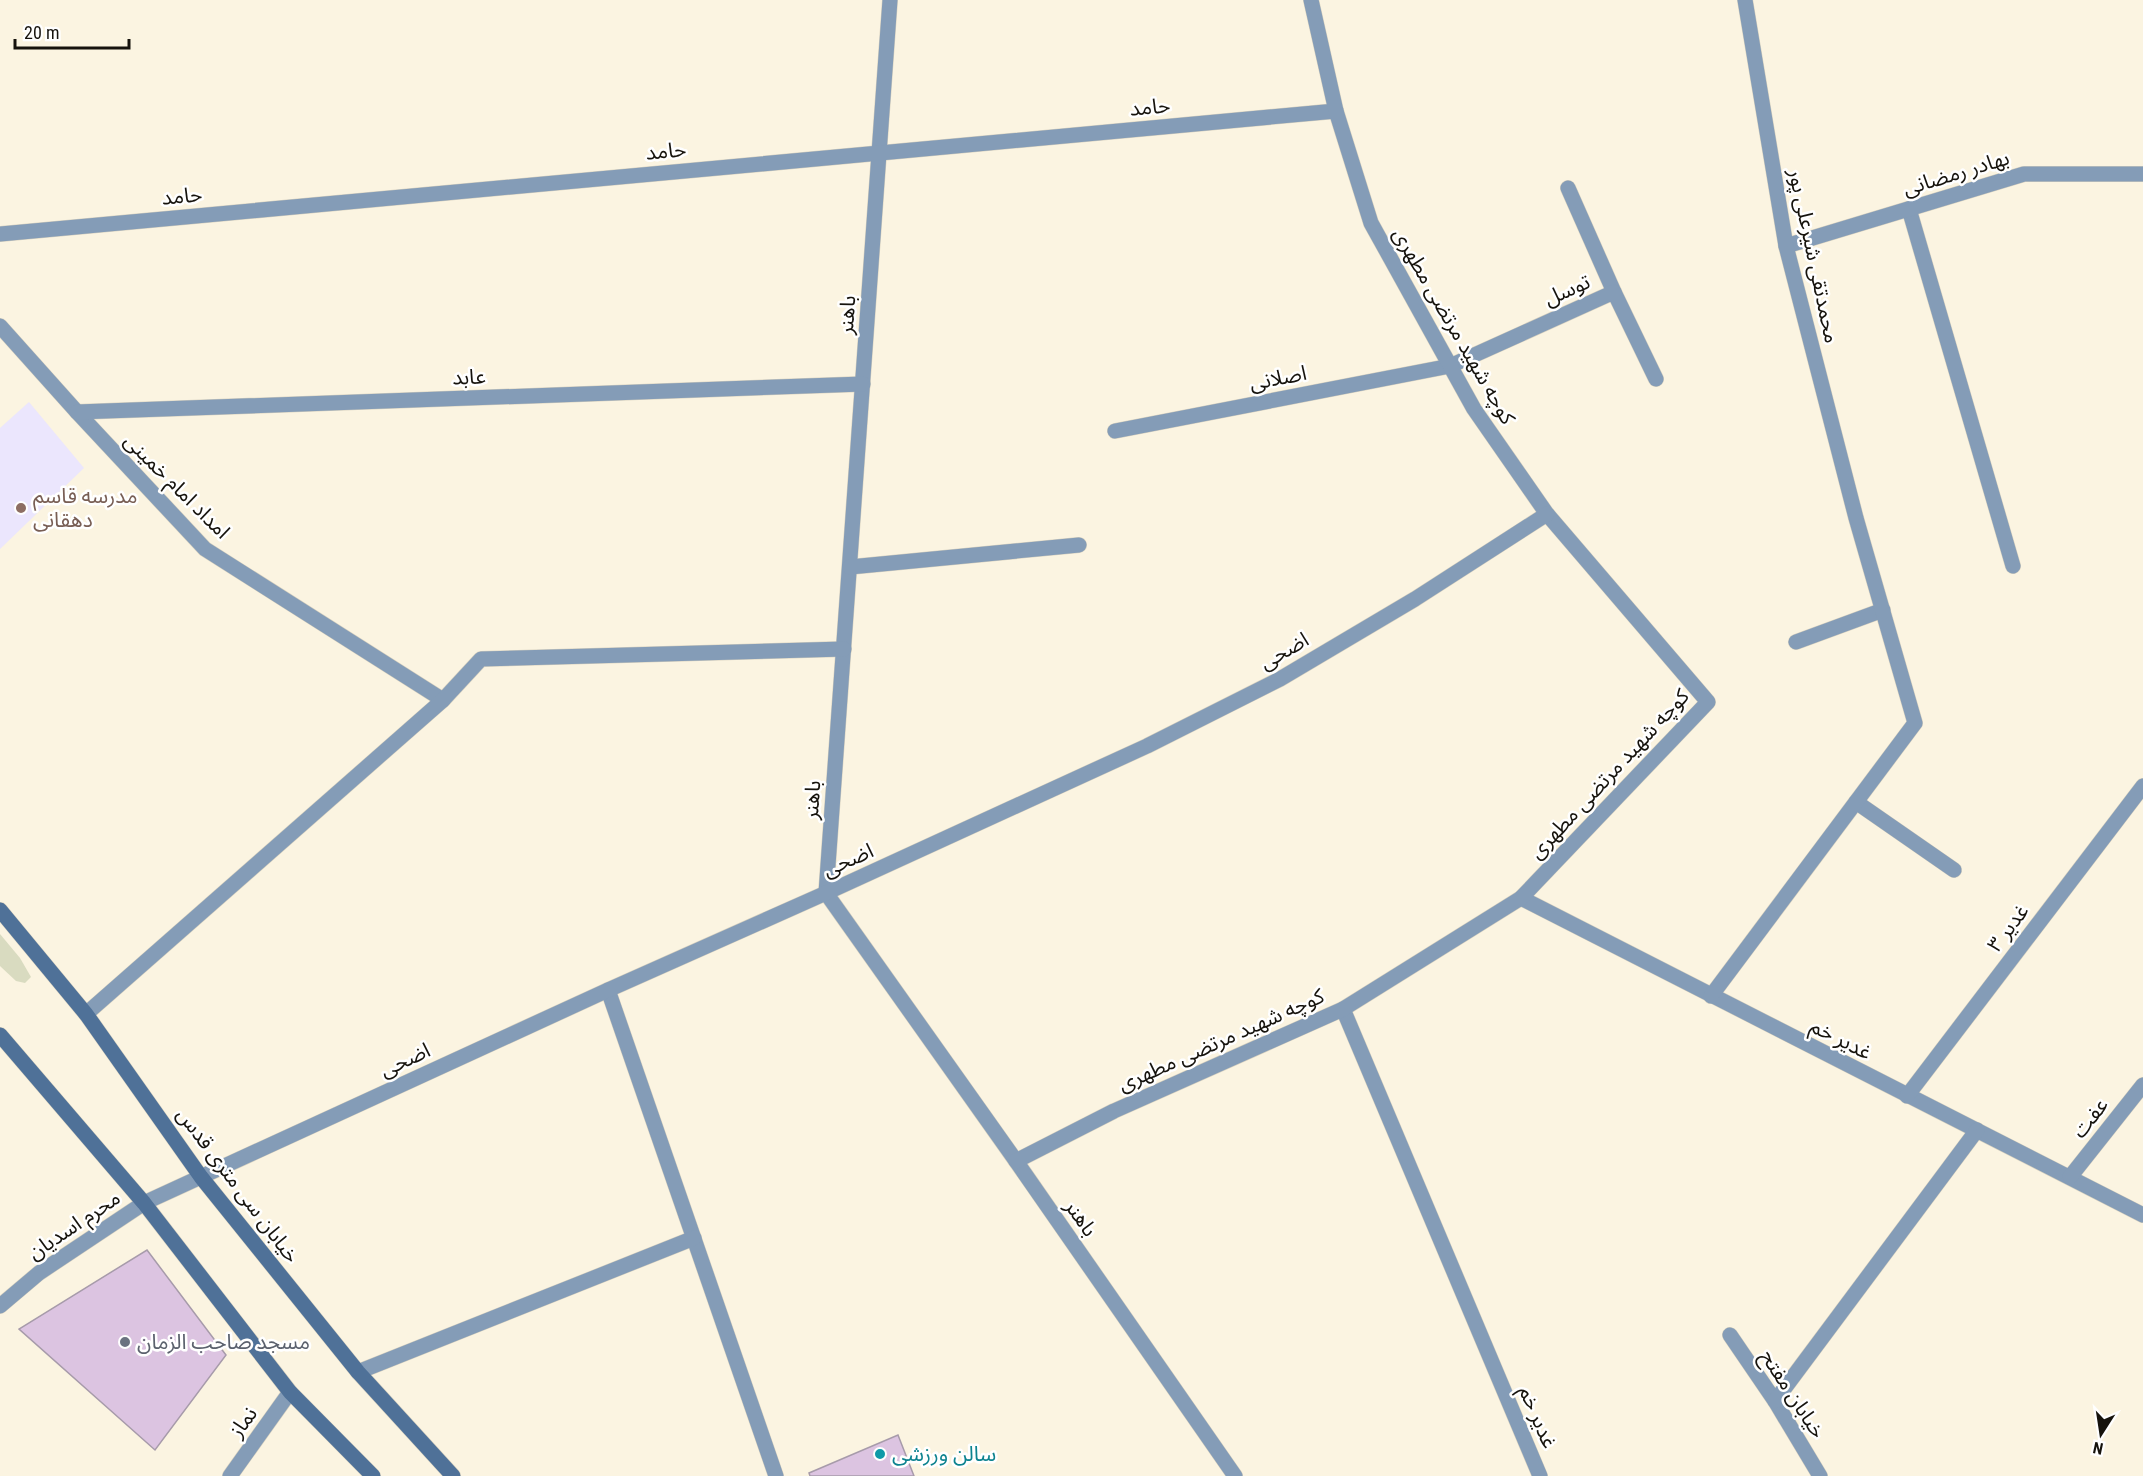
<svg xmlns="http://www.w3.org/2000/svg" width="2143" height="1476" font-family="'Roboto Condensed','Noto Sans Arabic',sans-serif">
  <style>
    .education { fill: #ebe6fd }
    .green { fill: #d9dbc0 }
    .building { fill: #dcc4e1; stroke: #a79baa; stroke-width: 1.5 }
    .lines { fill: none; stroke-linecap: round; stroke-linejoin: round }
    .minor-casing { stroke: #d6d0bf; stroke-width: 16 }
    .secondary-casing { stroke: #d6d0bf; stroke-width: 16 }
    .minor { stroke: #849cb7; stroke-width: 15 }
    .secondary { stroke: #4f7198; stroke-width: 15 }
    .education-dot { fill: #8d6e63; stroke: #fff; stroke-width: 2 }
    .worship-dot { fill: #6b7280; stroke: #fff; stroke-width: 2 }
    .culture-dot { fill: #0f9aa8; stroke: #fff; stroke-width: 2 }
    .labels { text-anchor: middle; stroke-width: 5; stroke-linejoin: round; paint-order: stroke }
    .street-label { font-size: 21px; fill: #16130d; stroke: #fff }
    .education-label { font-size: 21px; fill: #785e54; stroke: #fff; text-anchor: start }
    .worship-label { font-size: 21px; fill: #5b616d; stroke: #fff; text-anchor: start }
    .culture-label { font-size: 21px; fill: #0d838f; stroke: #fff; text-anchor: start }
  </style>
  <rect width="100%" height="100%" fill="#fbf4e1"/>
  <path class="education" d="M29 402 84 468 0 549V428Z"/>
  <path class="green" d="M0 934 20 958 31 977 25 983 16 981 0 966Z"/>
  <g class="building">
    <path d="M147 1250 226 1355 155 1450 19 1329Z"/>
    <path d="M898 1435 914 1476H810L809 1473Z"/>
  </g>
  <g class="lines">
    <defs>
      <g id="minor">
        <path d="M890 0 826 893 1016 1161 1235 1476"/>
        <path d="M1568 188 1614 292"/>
        <path d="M1909 209 2013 566"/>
        <path d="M0 234 1336 111"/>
        <path d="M1786 246 2024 174H2143"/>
        <path d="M0 326 77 412 205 549 443 700"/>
        <path d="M77 412 863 384"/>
        <path d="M1115 431 1450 366 1614 292 1656 379"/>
        <path d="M850 567 1079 545"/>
        <path d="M1796 642 1883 610"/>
        <path d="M1856 802 1954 870"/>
        <path d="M1521 898 2143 1215"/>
        <path d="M608 990 776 1476"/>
        <path d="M1711 996 1915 723 1856 518 1786 246 1745 0"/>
        <path d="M1343 1009 1540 1476"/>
        <path d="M86 1014 443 700 481 659 844 649"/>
        <path d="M1907 1096 2143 786"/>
        <path d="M1016 1161 1114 1111 1343 1009 1521 898 1708 702 1547 514 1474 409 1371 223 1336 111 1311 0"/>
        <path d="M2070 1177 2143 1085"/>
        <path d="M0 1306 39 1273 144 1203 608 990 826 893 1147 746 1280 679 1415 599 1547 514"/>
        <path d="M1730 1335 1775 1401 1820 1476"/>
        <path d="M358 1372 694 1238"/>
        <path d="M1775 1401 1977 1130"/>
        <path d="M230 1476 290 1392"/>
      </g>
      <g id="secondary">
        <path d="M0 910 86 1014 201 1177 358 1372 453 1476"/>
        <path d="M0 1035 144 1203 290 1392 373 1476"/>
      </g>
    </defs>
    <use href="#minor" class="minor-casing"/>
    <use href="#secondary" class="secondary-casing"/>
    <use href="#minor" class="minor"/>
    <use href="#secondary" class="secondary"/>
  </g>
  <circle class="education-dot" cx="21" cy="508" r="6"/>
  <circle class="worship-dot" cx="125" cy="1342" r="6"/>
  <circle class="culture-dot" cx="880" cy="1454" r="6"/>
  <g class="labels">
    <g class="street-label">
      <text transform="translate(1150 107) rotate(-5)" y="7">حامد</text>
      <text transform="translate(666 151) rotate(-5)" y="7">حامد</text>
      <text transform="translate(1956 173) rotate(-17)" y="7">بهادر رمضانی</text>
      <text transform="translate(182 196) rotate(-5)" y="7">حامد</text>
      <text transform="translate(1814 256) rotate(78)" y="7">محمدتقی شیرعلی پور</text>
      <text transform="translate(1567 290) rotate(-24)" y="7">توسل</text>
      <text transform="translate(847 315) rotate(-86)" y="7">باهنر</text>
      <text transform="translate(1454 326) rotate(60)" y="7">کوچه شهید مرتضی مطهری</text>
      <text transform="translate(469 377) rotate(-2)" y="7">عابد</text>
      <text transform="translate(1278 378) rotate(-11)" y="7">اصلانی</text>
      <text transform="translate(177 486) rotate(45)" y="7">امداد امام خمینی</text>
      <text transform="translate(1284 651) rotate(-30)" y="7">اضحی</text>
      <text transform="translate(1609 774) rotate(-47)" y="7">کوچه شهید مرتضی مطهری</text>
      <text transform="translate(812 800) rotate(-86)" y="7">باهنر</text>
      <text transform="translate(848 860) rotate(-24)" y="7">اضحی</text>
      <text transform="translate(2008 928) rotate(-53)" y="7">غدیر ۳</text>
      <text transform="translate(1841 1039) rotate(27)" y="7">غدیر خم</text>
      <text transform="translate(1221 1040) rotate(-24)" y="7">کوچه شهید مرتضی مطهری</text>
      <text transform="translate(405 1060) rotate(-25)" y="7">اضحی</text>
      <text transform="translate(2090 1118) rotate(-52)" y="7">عفت</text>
      <text transform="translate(238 1185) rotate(53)" y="7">خیابان سی متری قدس</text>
      <text transform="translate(1081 1218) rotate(55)" y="7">باهنر</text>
      <text transform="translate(74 1225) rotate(-34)" y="7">محرم اسدیان</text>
      <text transform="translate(1793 1394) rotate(57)" y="7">خیابان مفتح</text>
      <text transform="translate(1538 1417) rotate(67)" y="7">غدیر خم</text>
      <text transform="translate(243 1422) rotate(-54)" y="7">نماز</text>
    </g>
    <g class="education-label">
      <text x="33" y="503">مدرسه قاسم<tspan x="33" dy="24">دهقانی</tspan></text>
    </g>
    <g class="worship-label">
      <text x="137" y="1349">مسجد صاحب الزمان</text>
    </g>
    <g class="culture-label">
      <text x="892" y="1461">سالن ورزشی</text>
    </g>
  </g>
  <g transform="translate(2101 1434) rotate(192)" stroke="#ffffff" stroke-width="4.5" paint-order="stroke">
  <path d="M0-4.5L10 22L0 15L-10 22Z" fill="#16130d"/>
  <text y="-9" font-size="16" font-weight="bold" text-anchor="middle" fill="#16130d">N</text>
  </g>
  <path d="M15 39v9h114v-9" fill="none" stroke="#16130d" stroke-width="3"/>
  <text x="24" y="39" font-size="18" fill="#16130d" stroke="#ffffff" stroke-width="4.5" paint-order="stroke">20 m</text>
</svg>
